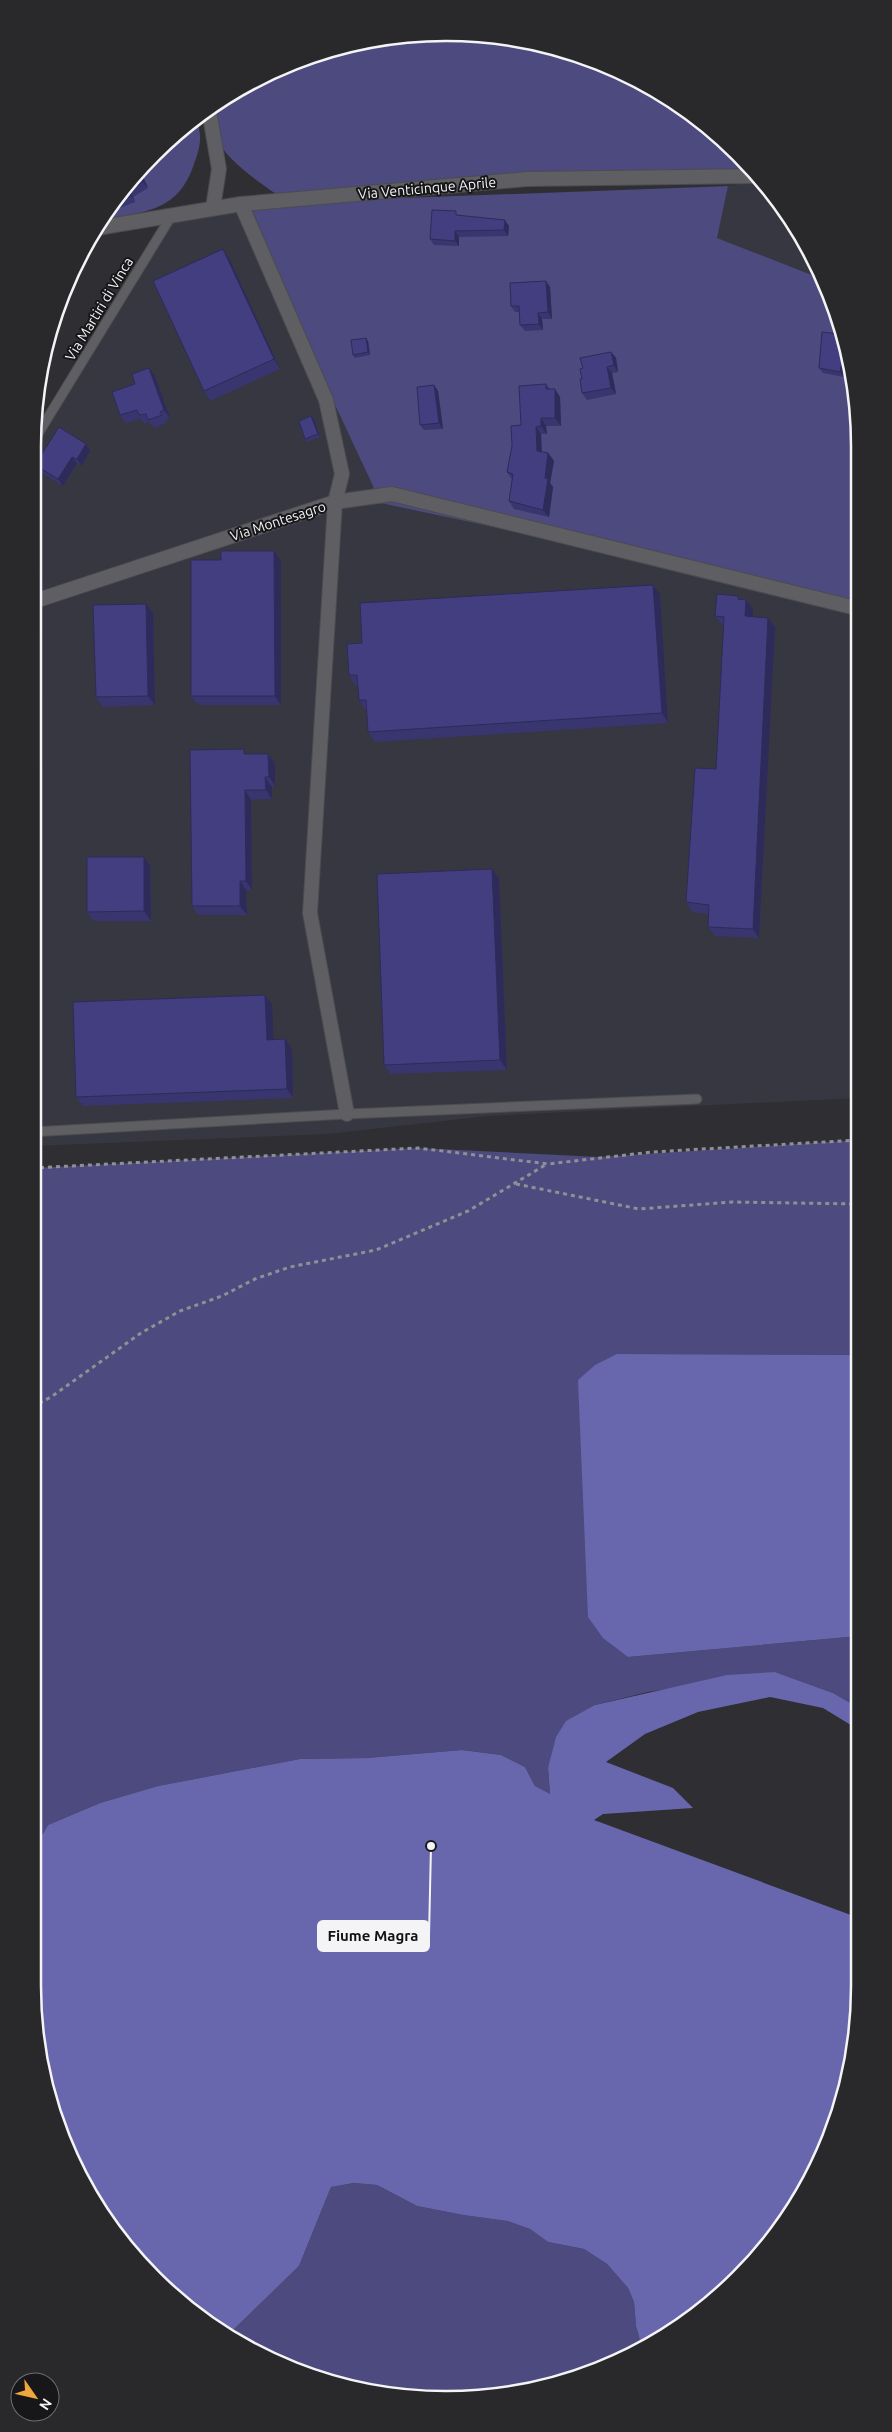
<svg xmlns="http://www.w3.org/2000/svg" width="892" height="2432" font-family="Ubuntu,sans-serif">
  <style>
    .built { fill: #363741 }
    .green { fill: #4c4a7e }
    .water { fill: #6866ac }
    .lines { fill: none; stroke-linecap: round; stroke-linejoin: round }
    .service-casing { stroke: #4b4c50; stroke-width: 11 }
    .minor-casing { stroke: #4b4c50; stroke-width: 16 }
    .path { stroke: #909094; stroke-width: 3; stroke-dasharray: 4 4; stroke-linecap: butt }
    .service { stroke: #5e5e63; stroke-width: 9 }
    .minor { stroke: #5e5e63; stroke-width: 14 }
    .wall { fill: #39356e }
    .shaded-wall { fill: #2e2b5a }
    .building { fill: #423e80; stroke: #2e2b5a }
    .labels { text-anchor: middle; stroke-width: 4; stroke-linejoin: round; paint-order: stroke }
    .street-label { font-size: 14px; fill: #f4f4f7; stroke: #171719 }
    .rim { fill: none; stroke: #f4f4f7; stroke-width: 2.5 }
    .leader { fill: none; stroke: #f4f4f7; stroke-width: 2 }
    .callout-dot { fill: #f4f4f7; stroke: #171719; stroke-width: 2 }
    .callout { fill: #f4f4f7; stroke: #f4f4f7; stroke-width: 2 }
    .callout-label { font-size: 15px; text-anchor: middle; font-weight: bold; fill: #111 }
  </style>
  <rect width="100%" height="100%" fill="#2e2e33"/>
  <g class="built">
    <path d="M740 178H760L817 263 854 385 758 254 716 238 728 186 737 185Z"/>
    <path d="M241 204 856 604 858 1098 488 1116 328 1134 33 1146 32 446 172 215Z"/>
  </g>
  <g class="green">
    <path d="M473 33 553 47 675 102 745 163 740 174 282 198C264 186 224 159 217 138 214 129 213 118 212 108L240 88 313 54 392 36Z"/>
    <path d="M197 118C202 140 201 145 193 167 176 213 144 211 102 220 127 180 160 145 197 118Z"/>
    <path d="M728 186 717 238 822 279 856 392V604L381 503 241 204Z"/>
    <path d="M858 1140V1355L617 1354 628 1657 859 1636V1708L833 1693 775 1672 648 1692 595 1705 548 1768 550 1795 535 1786 525 1767 501 1755 462 1750 367 1758 300 1759 158 1786 100 1803 48 1825 33 1851V1168L418 1148 599 1157Z"/>
    <path d="M354 2183 377 2185 417 2206 463 2215 507 2221 530 2229 548 2242 584 2249 607 2264 628 2288 634 2302 636 2326 642 2348 605 2368 527 2391 392 2396 313 2378 240 2344 228 2335 299 2266 331 2187Z"/>
  </g>
  <g class="water">
    <path d="M617 1354 858 1355 859 1636 628 1657 603 1638 588 1617 578 1380 595 1365Z"/>
    <path d="M775 1672 833 1693 859 1708V1730L823 1708 770 1697 698 1712 645 1734 606 1762 673 1788 693 1808 603 1814 594 1820 859 1918V1986L845 2093 817 2169 774 2237 675 2330 642 2348 636 2326 634 2302 628 2288 607 2264 584 2249 548 2242 530 2229 507 2221 463 2215 417 2206 377 2185 354 2183 331 2187 299 2266 228 2335 135 2258 88 2192 55 2119 33 1986V1851L48 1825 100 1803 158 1786 300 1759 367 1758 462 1750 501 1755 525 1767 535 1786 550 1794 548 1768 556 1737 566 1721 595 1705 727 1675Z"/>
  </g>
  <g class="lines">
    <defs>
      <g id="service">
        <path d="M33 442 172 215"/>
        <path d="M32 1132 347 1114 697 1099"/>
      </g>
      <g id="minor">
        <path d="M209 110 219 169 213 208"/>
        <path d="M97 228 241 204 527 179 758 176"/>
        <path d="M32 602 335 502 342 474 326 400 241 204"/>
        <path d="M347 1114 310 913 335 502 392 494 856 608"/>
      </g>
    </defs>
    <use href="#service" class="service-casing"/>
    <use href="#minor" class="minor-casing"/>
    <g class="path">
      <path d="M32 1168 418 1148 548 1164 652 1152 858 1140"/>
      <path d="M516 1184 639 1209 732 1202 858 1204"/>
      <path d="M32 1407 51 1397 141 1333 180 1311 222 1296 255 1279 290 1267 376 1250 468 1211 547 1164"/>
    </g>
    <use href="#service" class="service"/>
    <use href="#minor" class="minor"/>
  </g>
  <g class="wall">
    <path d="M140 170 148 188 133 197 135 202 117 209 112 203 118 194Z"/>
    <path d="M459 215 509 226 508 236 459 237V246L434 245 430 239Z"/>
    <path d="M229 258 280 369 210 401 204 391Z"/>
    <path d="M550 287 552 319H542L543 330 525 331 520 325 519 312H515L511 306Z"/>
    <path d="M822 332 844 377 823 373 819 368Z"/>
    <path d="M368 341 370 355 355 358 353 355Z"/>
    <path d="M611 352 616 358 618 372 612 373 616 394 587 400 582 393V379Z"/>
    <path d="M155 376 170 418 166 420 167 423 154 428 149 422 144 424 141 419 125 423 120 415 135 384Z"/>
    <path d="M546 384 550 389 560 397 561 426H546L547 434H541L542 452 548 453 554 461 550 483 553 487 549 517 514 509 509 501 512 479 507 472 521 425Z"/>
    <path d="M434 385 438 391 443 429 424 430 420 425Z"/>
    <path d="M314 419 320 437 308 442 305 439Z"/>
    <path d="M90 451 81 466 77 463 63 486 40 472 35 465Z"/>
    <path d="M274 551 281 561V705H198L191 696 221 560Z"/>
    <path d="M660 594 668 723 375 742 368 732 367 710H365L359 700 358 685H355L349 675 362 643Z"/>
    <path d="M738 596 740 599 746 600 753 609 752 616 775 627 759 938 715 936 708 927 709 914 692 912 686 902 716 769 724 626 722 625 715 616Z"/>
    <path d="M153 613 155 705 102 707 96 697Z"/>
    <path d="M248 754H268L275 763V786L272 787V799L251 800 252 890H246L247 915H198L192 906Z"/>
    <path d="M150 866 151 921H94L87 912Z"/>
    <path d="M857 868V954L851 945Z"/>
    <path d="M492 869 499 879 507 1070 391 1074 384 1065Z"/>
    <path d="M272 1004 273 1040 285 1039 292 1049 293 1098 83 1106 76 1097Z"/>
  </g>
  <g class="shaded-wall">
    <path d="M140 170 148 188 143 182 139 172Z"/>
    <path d="M129 191 133 197 135 202 131 196Z"/>
    <path d="M505 220 509 226 508 236 504 230Z"/>
    <path d="M455 231 459 237V246L455 241Z"/>
    <path d="M223 249 229 258 280 369 274 359Z"/>
    <path d="M546 281 550 287 552 319 548 312Z"/>
    <path d="M538 313 542 319 543 330 539 324Z"/>
    <path d="M366 338 368 341 370 355 368 352Z"/>
    <path d="M844 351 846 361 844 377 840 372Z"/>
    <path d="M611 352 616 358 618 372 614 365Z"/>
    <path d="M607 367 612 373 616 394 611 388Z"/>
    <path d="M149 368 155 376 170 418 164 410Z"/>
    <path d="M434 385 438 391 443 429 439 423Z"/>
    <path d="M555 389 560 397 561 426 555 418Z"/>
    <path d="M311 416 314 419 320 437 318 434Z"/>
    <path d="M541 418 546 426 547 434 541 426Z"/>
    <path d="M536 427 541 434 542 459 537 451Z"/>
    <path d="M86 444 90 451 81 466 77 459Z"/>
    <path d="M548 453 554 461 550 483 553 487 549 517 543 510 545 478Z"/>
    <path d="M72 457 77 463 63 486 58 479Z"/>
    <path d="M274 551 281 561V705L275 696Z"/>
    <path d="M653 585 660 594 668 723 662 713Z"/>
    <path d="M746 600 753 609 752 625 745 616Z"/>
    <path d="M146 604 153 613 155 705 148 696Z"/>
    <path d="M768 618 775 627 759 938 753 929Z"/>
    <path d="M268 754 275 763V786L269 777Z"/>
    <path d="M265 777 272 787V799L266 790Z"/>
    <path d="M245 790 251 800 252 890 246 881Z"/>
    <path d="M144 857 150 866 151 921 144 911Z"/>
    <path d="M492 869 499 879 507 1070 500 1060Z"/>
    <path d="M240 881 246 890 247 915 240 906Z"/>
    <path d="M265 995 272 1004 274 1049 267 1040Z"/>
    <path d="M285 1039 292 1049 293 1098 287 1089Z"/>
  </g>
  <g class="building">
    <path d="M139 172 143 182 129 191 131 196 113 203 118 194Z"/>
    <path d="M432 210 456 211V215L505 220 504 230 455 231V241L430 239Z"/>
    <path d="M223 249 274 359 204 391 153 281Z"/>
    <path d="M546 281 548 312 538 313 539 324 520 325 519 306H511L510 283Z"/>
    <path d="M822 332 839 334 844 351 840 372 819 368Z"/>
    <path d="M366 338 368 352 353 355 351 340Z"/>
    <path d="M611 352 614 365 607 367 611 388 582 393 580 379H582L580 369 583 368 580 358Z"/>
    <path d="M149 368 164 410 160 412 162 415 148 420 146 414 139 415 137 410 120 415 112 392 135 384 132 374Z"/>
    <path d="M546 384V389H555V418H541V426L536 427 537 451 548 453 545 478 548 479 543 510 509 501 513 474 507 472 512 446 511 426 521 425 519 386Z"/>
    <path d="M434 385 439 423 420 425 417 387Z"/>
    <path d="M311 416 318 434 305 439 299 421Z"/>
    <path d="M59 427 86 444 77 459 72 457 58 479 35 465Z"/>
    <path d="M221 551H274L275 696H191V560H221Z"/>
    <path d="M653 585 662 713 368 732 366 700H359L357 675H349L347 644 362 643 360 603Z"/>
    <path d="M717 594 738 596V599L746 600 745 616 768 618 753 929 708 927 709 905 686 902 695 768 716 769 724 617 715 616Z"/>
    <path d="M146 604 148 696 96 697 93 605Z"/>
    <path d="M244 749V754H268L269 777H265L266 790H245L246 881H240V906H192L190 750Z"/>
    <path d="M87 857H144V911L87 912Z"/>
    <path d="M857 868V946L851 945Z"/>
    <path d="M492 869 500 1060 384 1065 377 874Z"/>
    <path d="M265 995 267 1040 285 1039 287 1089 76 1097 73 1002Z"/>
  </g>
  <g class="labels">
    <g class="street-label">
      <text transform="translate(427 188) rotate(-5)" y="5">Via Venticinque Aprile</text>
      <text transform="translate(99 309) rotate(-59)" y="5">Via Martiri di Vinca</text>
      <text transform="translate(278 521) rotate(-18)" y="5">Via Montesagro</text>
    </g>
  </g>
  <path d="M0 0H892V2432H0ZM446 41H446A405 405 0 0 1 851 446V1986A405 405 0 0 1 446 2391H446A405 405 0 0 1 41 1986V446A405 405 0 0 1 446 41Z" fill="#29292b" fill-rule="evenodd"/>
  <path class="rim" d="M446 41H446A405 405 0 0 1 851 446V1986A405 405 0 0 1 446 2391H446A405 405 0 0 1 41 1986V446A405 405 0 0 1 446 41Z"/>
  <path class="leader" d="M431 1846L429 1936"/>
  <circle class="callout-dot" cx="431" cy="1846" r="5"/>
  <rect class="callout" x="318" y="1921" width="111" height="30" rx="5"/>
  <g class="callout-label">
    <text x="373" y="1941">Fiume Magra</text>
  </g>
  <g transform="translate(35 2397) rotate(124)"><circle r="24" fill="#171719" stroke="#6f6f72"/>
  <path d="M0-4L9 19L0 12L-9 19Z" fill="#eea73c"/>
  <text y="-8" font-size="14" font-weight="bold" text-anchor="middle" fill="#f4f4f7">N</text>
  </g>
</svg>
